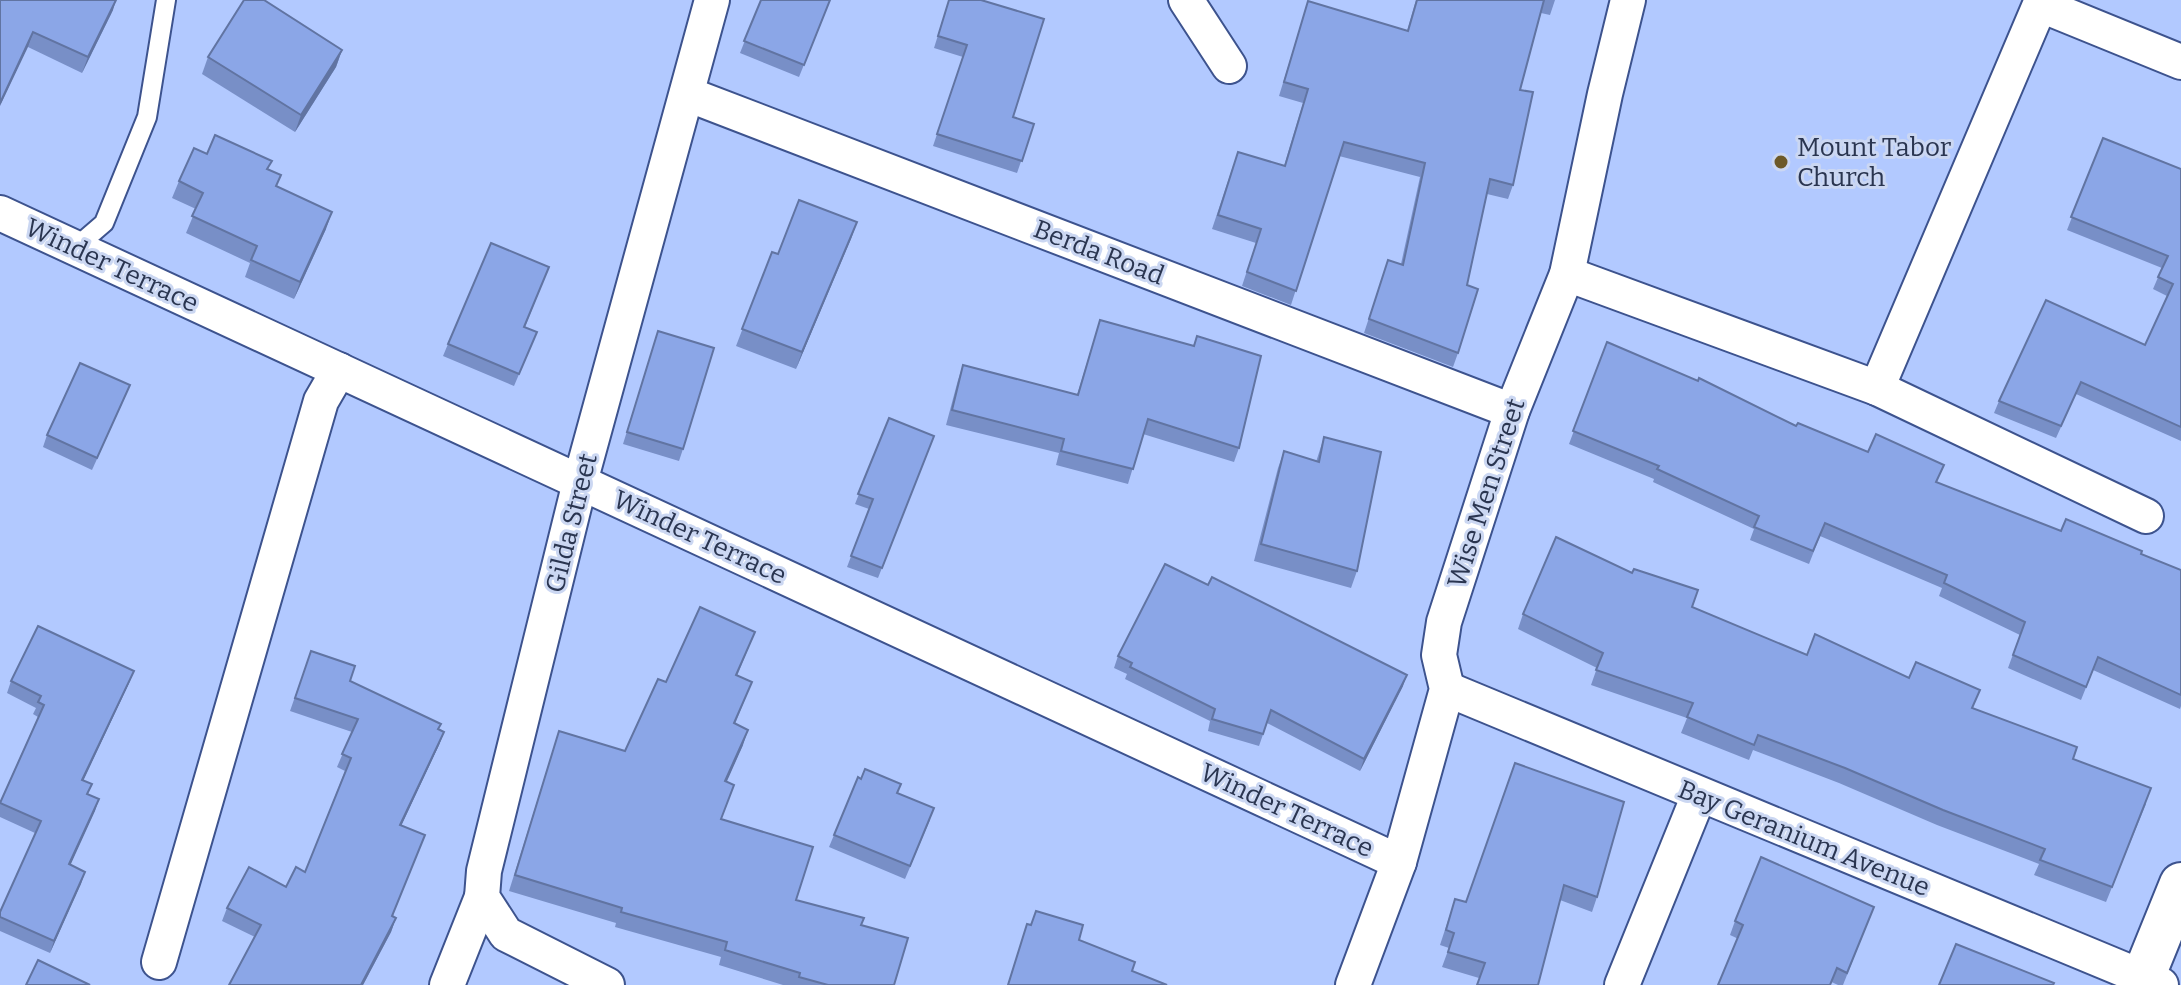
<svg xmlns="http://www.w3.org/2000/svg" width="2181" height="985" font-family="Bitter,serif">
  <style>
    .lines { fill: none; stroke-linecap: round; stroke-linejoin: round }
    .service-casing { stroke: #3d538e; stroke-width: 22 }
    .minor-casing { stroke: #3d538e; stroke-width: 38 }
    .tertiary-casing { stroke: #3d538e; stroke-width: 46 }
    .service { stroke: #fff; stroke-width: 18 }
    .minor { stroke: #fff; stroke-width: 34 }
    .tertiary { stroke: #fff; stroke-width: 42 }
    .wall { fill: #788fc7 }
    .shaded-wall { fill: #6174a2 }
    .building { fill: #8ba6e7; stroke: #6174a2; stroke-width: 2 }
    .poi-dot { fill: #6d5928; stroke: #cbd7f2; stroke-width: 3 }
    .labels { text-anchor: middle; stroke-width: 6; stroke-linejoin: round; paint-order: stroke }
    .poi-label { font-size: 26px; fill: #2a3550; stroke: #cbd7f2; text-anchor: start }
    .street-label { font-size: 26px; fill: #2a3550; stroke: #cbd7f2 }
  </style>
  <rect width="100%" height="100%" fill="#b2c9ff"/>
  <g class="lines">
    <defs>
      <path id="service" d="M75 248 104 223 147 117 166 0"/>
      <g id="minor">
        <path d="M1186 0 1229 66"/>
        <path d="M2041 5 2181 62"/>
        <path d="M687 94 1512 411"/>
        <path d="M0 213 1399 862"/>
        <path d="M1567 274 1877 388 2146 516"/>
        <path d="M1877 388 2042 0"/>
        <path d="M1447 689 2161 985"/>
        <path d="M159 962 321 401 339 370"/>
        <path d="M447 985 482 897"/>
        <path d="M607 985 506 934 482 897 484 871 580 482 712 0"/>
        <path d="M1353 985 1399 862 1447 689 1439 655 1444 622 1512 411 1567 274 1605 94 1628 0"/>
        <path d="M1622 985 1699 795"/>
      </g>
      <path id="tertiary" d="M2140 985 2181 884"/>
    </defs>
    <use href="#service" class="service-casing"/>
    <use href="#minor" class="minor-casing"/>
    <use href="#tertiary" class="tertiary-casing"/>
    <use href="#service" class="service"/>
    <use href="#minor" class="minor"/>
    <use href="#tertiary" class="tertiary"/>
  </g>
  <g class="wall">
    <path d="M0 0 113 10 82 73 28 47Z"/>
    <path d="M761 0H830L799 77 740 53Z"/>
    <path d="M949 0 1013 117 1034 124 1017 173 933 146 963 57 934 48Z"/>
    <path d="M1416 0H1555L1550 15 1541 13 1520 90 1513 185 1508 199 1487 194 1467 285 1458 353 1453 367 1364 333 1388 260 1401 264 1420 177 1339 156 1291 305 1242 286 1256 243 1212 229 1233 166H1284L1303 103 1279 96 1308 1 1407 31Z"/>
    <path d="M342 50 336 67 295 132 202 74 208 57Z"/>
    <path d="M2103 138 2181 169V441L2076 394 2056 438 1994 413 1999 401 2145 345 2167 296 2153 289 2162 268 2067 230Z"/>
    <path d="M207 154 269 170 277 186 326 229 294 299 245 277 250 263 186 233 196 209 172 198 179 181Z"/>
    <path d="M857 222 796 369 736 346 772 252 778 254Z"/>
    <path d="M549 267 525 327 537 332 514 386 443 356 448 344Z"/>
    <path d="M1100 320 1193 346 1197 336 1239 448 1234 462 1143 434 1128 484 1056 465 1059 453 946 425 958 380 963 365 1077 395Z"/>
    <path d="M658 331 683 449 679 461 623 444Z"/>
    <path d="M1607 342 1796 426 1937 483 2061 531 2141 554 2181 570V706L2180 709 2093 670 2081 700 2008 668 2020 635 1939 596 1942 588 1820 536 1809 564 1750 540 1754 529 1653 482 1654 479 1569 444Z"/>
    <path d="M125 397 92 470 43 447 47 435Z"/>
    <path d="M889 418 934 436 878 578 847 567 869 509 855 504Z"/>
    <path d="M1324 437 1357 571 1351 588 1254 561 1278 468 1284 451 1316 462Z"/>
    <path d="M1692 607 1807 655 1973 708 2073 759 2146 804 2106 902 2034 875 2039 864 1937 825 1839 783 1753 750 1749 760 1681 733 1687 718 1591 685 1597 668 1518 629 1523 614Z"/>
    <path d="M755 632 737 676 752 682 735 724 743 745 726 782 721 819 796 900 861 925 894 985H783L719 965 721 957 615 927 616 923 509 891 559 731 625 751 666 682Z"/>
    <path d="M311 651 350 681 444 732 439 745 401 826 393 917 396 918 391 932 363 985H229L255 937 222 921 227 908 286 887 305 872 345 771 337 767 352 732 290 711Z"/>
    <path d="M1118 656 1403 686 1360 771 1267 723 1259 746 1208 731 1210 721 1125 679 1127 674 1114 668Z"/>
    <path d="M134 671 129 683 83 780 88 794 99 799 70 865 85 872 50 953 0 931V912L35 833 0 817V802L38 717 33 714 36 708 7 693 11 681Z"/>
    <path d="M1515 763 1597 897 1592 912 1560 900 1479 978 1442 967 1449 948 1440 945 1455 899 1466 902Z"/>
    <path d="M861 779 901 784 897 793 930 820 905 879 829 847 834 835Z"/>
    <path d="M1874 907 1843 985H1838L1730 935 1735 921Z"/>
  </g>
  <g class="shaded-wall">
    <path d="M116 0 113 10 82 73 88 57Z"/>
    <path d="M33 32 28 47 0 106V103Z"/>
    <path d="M342 50 336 67 295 132 301 115Z"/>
    <path d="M332 212 326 229 294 299 300 282Z"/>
    <path d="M857 222 851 239 796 369 802 352Z"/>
    <path d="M134 671 129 683 78 792 82 780Z"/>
    <path d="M1407 675 1403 686 1360 771 1364 759Z"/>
    <path d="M748 730 743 745 720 797 725 781Z"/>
    <path d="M444 732 439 745 395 839 400 825Z"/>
    <path d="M99 799 95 811 65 877 69 864Z"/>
    <path d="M85 872 81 884 50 953 54 941Z"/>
    <path d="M396 918 391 932 363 985H361Z"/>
  </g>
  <g class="building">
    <path d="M0 0H116L88 57 33 32 0 103Z"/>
    <path d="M244 0H264L342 50 301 115 208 57Z"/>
    <path d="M761 0H830L804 65 744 41Z"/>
    <path d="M949 0H981L1044 19 1013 117 1034 124 1022 161 937 134 967 45 938 36Z"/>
    <path d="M1417 0H1544L1520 90 1533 92 1513 185 1490 179 1467 285 1478 289 1458 353 1369 319 1388 260 1403 265 1425 163 1344 142 1296 291 1247 272 1261 229 1218 215 1238 152 1285 166 1308 89 1284 82 1308 1 1408 31Z"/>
    <path d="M215 135 272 161 267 169 281 175 276 186 332 212 300 282 251 260 257 246 192 216 203 193 179 181 194 148 207 154Z"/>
    <path d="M2103 138 2181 169V427L2081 382 2061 426 1999 401 2046 300 2145 345 2173 284 2158 277 2168 256 2071 217Z"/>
    <path d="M799 200 857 222 802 352 742 329 772 252 778 254Z"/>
    <path d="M491 243 549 267 524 327 537 332 519 374 448 344Z"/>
    <path d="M1100 320 1194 346 1197 336 1261 356 1239 448 1148 419 1133 469 1061 451 1064 439 952 410 963 365 1078 395Z"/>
    <path d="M658 331 714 348 683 449 627 432Z"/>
    <path d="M1607 342 1698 381 1699 378 1796 426 1798 423 1868 452 1876 434 1944 465 1936 482 2061 531 2066 519 2142 551 2141 554 2181 570V695L2098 657 2086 687 2013 655 2025 622 1944 583 1947 575 1825 523 1813 551 1754 527 1759 516 1657 469 1659 466 1573 431Z"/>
    <path d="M80 363 130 385 97 458 47 435Z"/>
    <path d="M889 418 934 436 882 568 851 556 873 499 858 494Z"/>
    <path d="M1324 437 1381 452 1357 571 1261 544 1284 451 1319 462Z"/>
    <path d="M1556 537 1632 573 1634 569 1698 590 1692 607 1807 655 1815 634 1909 678 1916 662 1980 690 1972 708 2077 747 2073 759 2151 788 2112 887 2040 860 2045 849 1943 810 1845 768 1758 735 1754 745 1687 717 1693 703 1596 670 1603 653 1523 614Z"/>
    <path d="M1165 564 1208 585 1212 577 1407 675 1364 759 1271 710 1263 734 1212 719 1215 709 1130 667 1132 663 1118 656Z"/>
    <path d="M700 607 755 632 736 675 752 682 734 723 748 730 725 781 734 785 721 819 813 847 796 900 864 918 861 925 908 938 894 985H828L799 977 800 973 725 950 727 942 621 912 622 908 515 875 559 731 625 751 658 679 666 682Z"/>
    <path d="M38 626 134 671 82 780 92 784 87 794 99 799 69 864 85 872 54 941 0 917V912L41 821 0 803 44 705 38 702 41 696 11 681Z"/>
    <path d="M311 651 355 666 350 681 441 724 438 729 444 732 400 825 425 835 392 916 396 918 361 985H229L261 925 227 908 249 867 286 887 296 867 305 872 351 758 342 754 358 719 295 698Z"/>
    <path d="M1515 763 1624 802 1597 897 1564 885 1538 985H1477L1485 963 1448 952 1454 933 1446 930 1455 899 1466 902Z"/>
    <path d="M865 769 901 784 897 793 934 808 910 866 834 835 858 777 861 779Z"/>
    <path d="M1761 857 1874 907 1847 973 1837 968 1830 985H1718L1743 925 1735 921Z"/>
    <path d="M1036 911 1083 925 1079 940 1135 962 1132 971 1167 985H1008L1027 924 1031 925Z"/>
    <path d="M1956 944 2054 983 2053 985H1939Z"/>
    <path d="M38 960 90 985H26Z"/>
  </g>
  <circle class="poi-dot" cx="1781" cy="162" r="8"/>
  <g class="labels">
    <g class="poi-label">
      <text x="1797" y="156">Mount Tabor<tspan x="1797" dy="30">Church</tspan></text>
    </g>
    <g class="street-label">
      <text transform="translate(1099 252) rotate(21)" y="9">Berda Road</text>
      <text transform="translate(112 265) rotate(25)" y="9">Winder Terrace</text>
      <text transform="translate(1486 493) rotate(-72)" y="9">Wise Men Street</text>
      <text transform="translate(571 523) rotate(-76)" y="9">Gilda Street</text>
      <text transform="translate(700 537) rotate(25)" y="9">Winder Terrace</text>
      <text transform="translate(1287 810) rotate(25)" y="9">Winder Terrace</text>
      <text transform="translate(1804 838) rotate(22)" y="9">Bay Geranium Avenue</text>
    </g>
  </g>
</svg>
